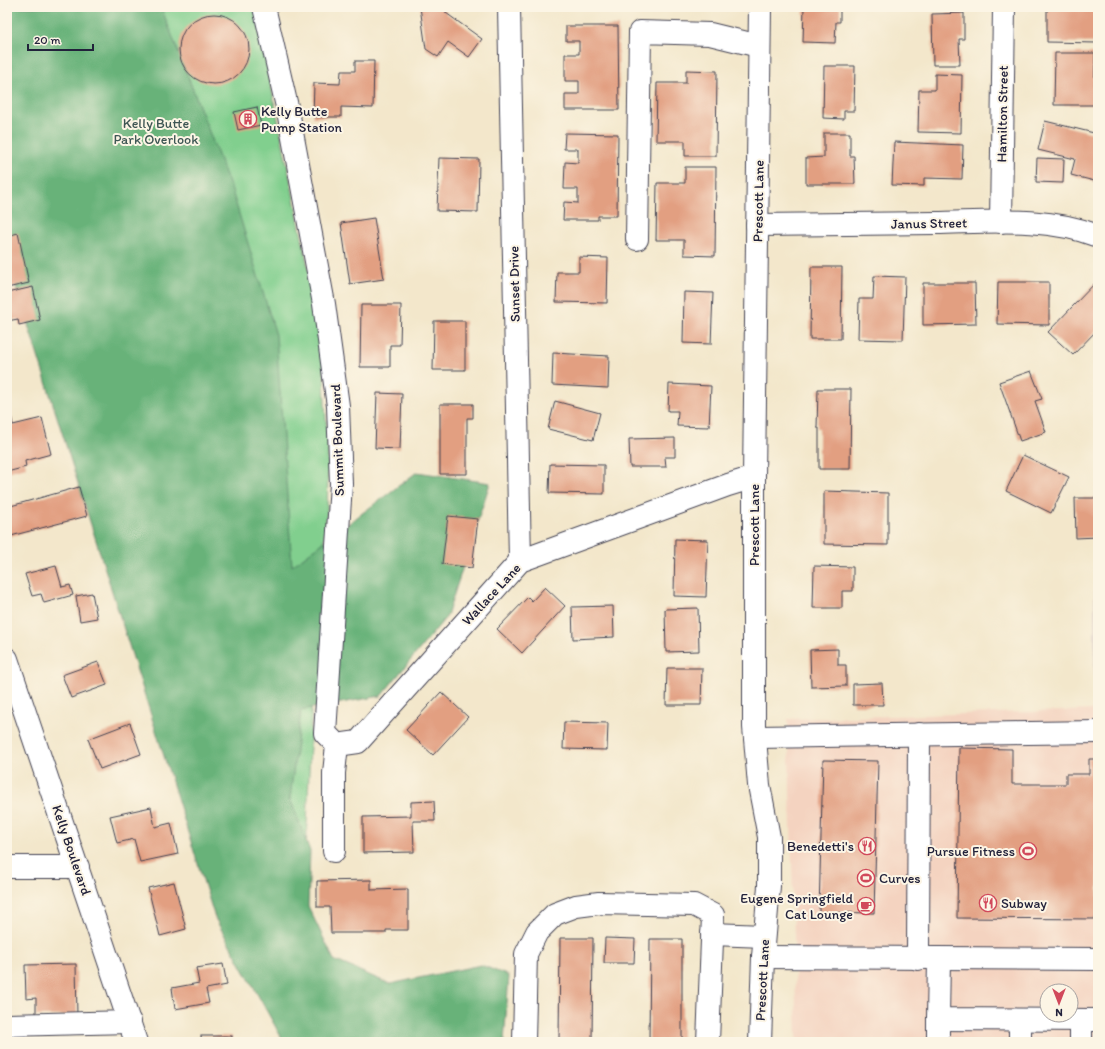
<svg xmlns="http://www.w3.org/2000/svg" width="1105" height="1049" font-family="Itim,sans-serif">
  <style>
    .built { fill: #f4d3c0; fill-rule: evenodd }
    .industrial { fill: #d0c0bc }
    .green { fill: #81cf8e; stroke: #527864 }
    .forest { fill: #68b279; stroke: #456a5a }
    .building { fill: #e29f81 }
    .lines { fill: none; stroke-linecap: round; stroke-linejoin: round }
    .minor-casing { stroke: #414051; stroke-width: 24 }
    .minor { stroke: #fff; stroke-width: 22 }
    .labels { text-anchor: middle; stroke-width: 4; stroke-linejoin: round; paint-order: stroke }
    .poi-label { font-size: 14px; fill: #22223b; stroke: #fcf5e5; text-anchor: start }
    .street-label { font-size: 14px; fill: #22223b; stroke: #fcf5e5 }
    .park-label { font-size: 14px; fill: #3e5654; stroke: #fcf5e5 }
  </style>
  <rect width="100%" height="100%" fill="#fcf5e5"/>
  <filter id="ink" filterUnits="userSpaceOnUse"><feTurbulence type="fractalNoise" baseFrequency=".025" numOctaves="2"/><feDisplacementMap in="SourceGraphic" scale="8" xChannelSelector="R" yChannelSelector="G"/><feConvolveMatrix kernelMatrix="1 2 1 2 8 2 1 2 1" color-interpolation-filters="sRGB"/></filter>
  <filter id="wash" filterUnits="userSpaceOnUse"><feTurbulence type="fractalNoise" baseFrequency=".012" numOctaves="4" result="noise"/><feDisplacementMap in="SourceGraphic" scale="16" xChannelSelector="R" yChannelSelector="G"/><feGaussianBlur stdDeviation="0.9" result="paint"/><feColorMatrix in="noise" values="0 0 0 0 0 0 0 0 0 0 0 0 0 0 0 0 0 1.4 0 .05"/><feComposite in="paint" operator="in"/></filter>
  <g filter="url(#wash)">
    <rect width="100%" height="100%" fill="#f3e7cb"/>
    <path class="built" d="M1098 710V1042H797L788 719ZM1047 991H1071V1015H1047Z"/>
    <rect class="industrial" x="1094" y="558" width="4" height="152"/>
    <path class="green" d="M7 7H255L309 272 324 367 325 405 328 448V477L327 510 314 639 306 854Z"/>
    <path class="forest" d="M7 7H161L232 191 276 335 292 566 417 472 490 483 447 616 381 696 301 710 290 798 310 851 308 906 334 960 390 984 481 965 509 976 504 1042H284L215 918 7 258Z"/>
    <g id="blocks">
      <g class="building">
        <path d="M420 7H445L446 13 482 39 469 57 448 42 438 57 426 49Z"/>
        <path d="M804 7H840V22H836L835 43 803 42Z"/>
        <path d="M1047 7H1098L1097 43 1047 42Z"/>
        <path d="M964 13V39H959L960 65H933L932 14Z"/>
        <circle cx="214" cy="49" r="35"/>
        <path d="M566 26H618L619 110H565V94H579V81H565V54H579V41H566Z"/>
        <path d="M1055 53H1095L1094 105H1054Z"/>
        <path d="M355 61H374L373 108 341 107V117H313L314 83 340 84 341 71H355Z"/>
        <path d="M824 66H855L854 111H844V119L823 118Z"/>
        <path d="M686 70 717 71 716 156H685V141H656L657 83H686Z"/>
        <path d="M935 74 962 75 961 133 918 132 919 90H935Z"/>
        <path d="M257 107 261 125 238 130 234 112Z"/>
        <path d="M1045 121 1098 134 1096 146 1098 147V182L1071 175 1075 159 1038 150Z"/>
        <path d="M565 133 618 134 617 216H598V220H563L564 202 578 203V189H564L565 162 578 163V149H564Z"/>
        <path d="M824 133H850V156H854L855 184H806V158L824 157Z"/>
        <path d="M894 142 963 145 962 179 924 178V186L892 185Z"/>
        <path d="M439 158 479 159 478 212 437 211Z"/>
        <path d="M1037 158 1064 159 1063 183 1036 182Z"/>
        <path d="M685 167H716L715 256 684 255V240H656L657 183H685Z"/>
        <path d="M374 218 384 279 350 284 341 223Z"/>
        <path d="M18 233 29 283 7 288V236Z"/>
        <path d="M579 257 608 258 607 303 556 302 557 272H579Z"/>
        <path d="M811 267H842L841 339H810Z"/>
        <path d="M874 276 905 277 903 340 858 339 859 299H873Z"/>
        <path d="M1098 280V329L1073 355 1048 332Z"/>
        <path d="M998 282H1049V325L997 324Z"/>
        <path d="M923 283H975L976 324 923 325Z"/>
        <path d="M33 287 40 320 19 325 18 319 7 321V293Z"/>
        <path d="M684 292 713 293 711 344 683 343Z"/>
        <path d="M361 305H401L400 345H390V367H360Z"/>
        <path d="M434 321H465V370H433Z"/>
        <path d="M553 353 609 356 608 388 552 385Z"/>
        <path d="M1031 371 1042 399 1035 401 1046 432 1020 441 999 382Z"/>
        <path d="M669 384 711 386 709 427 677 426 678 411H668Z"/>
        <path d="M818 389H851L850 469H819V428H817Z"/>
        <path d="M377 393 402 394 400 449 375 448Z"/>
        <path d="M555 401 600 413 593 440 548 429Z"/>
        <path d="M440 404H473V418H467V474H440Z"/>
        <path d="M10 410 13 425 42 418 51 454 25 461 26 467 7 472V411Z"/>
        <path d="M675 438V457H665L666 467H630L629 439Z"/>
        <path d="M1023 455 1069 477 1051 513 1006 491Z"/>
        <path d="M550 464 604 465V494L549 493Z"/>
        <path d="M79 487 87 516 7 537V507Z"/>
        <path d="M824 491 888 493V545L824 544Z"/>
        <path d="M1075 498H1098V537L1076 538Z"/>
        <path d="M448 516 478 519 472 568 442 564Z"/>
        <path d="M675 539 708 540 706 597 674 596Z"/>
        <path d="M56 566 62 587 70 585 73 595 44 603 41 594 32 596 25 574Z"/>
        <path d="M814 566 853 567V591H842V608H813Z"/>
        <path d="M545 587 565 606 522 653 497 629 528 597 532 601Z"/>
        <path d="M92 593 97 618 80 621 76 596Z"/>
        <path d="M613 606 614 637 573 639 572 607Z"/>
        <path d="M698 608 699 651 666 652 665 609Z"/>
        <path d="M838 649V665H846V686L811 687 810 650Z"/>
        <path d="M98 662 107 685 71 698 62 675Z"/>
        <path d="M667 668H702L701 705H666Z"/>
        <path d="M882 683 883 705H853V684Z"/>
        <path d="M441 692 468 717 433 755 406 730Z"/>
        <path d="M564 722 608 723 607 750 563 749Z"/>
        <path d="M130 723 141 754 100 769 88 739Z"/>
        <path d="M959 748 1012 749V784H1066V774H1089V759H1098V919L957 918Z"/>
        <path d="M823 760 878 761 874 913 819 912Z"/>
        <path d="M434 801 435 821H413L414 852 363 853V817L411 816V802Z"/>
        <path d="M151 807 155 827 171 823 178 854 140 862 134 839 117 843 110 816Z"/>
        <path d="M371 880V890L408 889V930H386V933H331L330 907H317V881Z"/>
        <path d="M174 882 186 929 160 936 148 888Z"/>
        <path d="M560 938H593L592 1042H559Z"/>
        <path d="M605 938 635 939 634 963H604Z"/>
        <path d="M650 939H682V1042H649Z"/>
        <path d="M76 964 77 1016H36V998L26 999 25 965Z"/>
        <path d="M223 964 227 985 206 989 209 1003 175 1009 172 988 199 983 196 968Z"/>
        <rect x="201" y="1036" width="31" height="6"/>
      </g>
    </g>
  </g>
  <g filter="url(#ink)">
    <use href="#blocks" fill-opacity="0" stroke="#414051" stroke-width="1"/>
    <g class="lines">
      <defs>
        <g id="minor">
          <path d="M264 7 288 111 324 304 338 406 341 484 325 733 337 745 334 773V851"/>
          <path d="M509 7 520 561"/>
          <path d="M760 7 754 477V727L759 785 769 837V886L763 957 760 1042"/>
          <path d="M1001 222 1004 7"/>
          <path d="M757 225C817 224 877 224 936 223 990 222 1047 216 1098 236"/>
          <path d="M637 239 640 32 710 34 759 46"/>
          <path d="M7 659 136 1042"/>
          <path d="M755 737 1098 732"/>
          <path d="M337 745 358 742 520 561 728 485 754 477"/>
          <path d="M7 867H78"/>
          <path d="M712 934 764 936"/>
          <path d="M763 957 1098 959"/>
          <path d="M918 959 919 734"/>
          <path d="M939 959 938 1019 1098 1020"/>
          <path d="M7 1025 130 1022"/>
          <path d="M524 1042 526 954 537 932 555 914 576 906 599 903 694 905 713 915 708 1042"/>
          <path d="M938 1042V1019"/>
          <path d="M1020 1042V1020"/>
          <path d="M1081 1042V1020"/>
        </g>
      </defs>
      <use href="#minor" class="minor-casing"/>
      <use href="#minor" class="minor"/>
    </g>
  </g>
  <defs>
    <symbol id="building-ring" viewBox="-11 -11 22 22"><circle r="9.5" fill="#fcf5e5" stroke="#d1495b" stroke-width="1.5"/><path d="M-4-6H4V6H1V3H-1V6H-4ZM-2.5-4.3h1.7v1.8h-1.7ZM.8-4.3h1.7v1.8H.8ZM-2.5-1h1.7V.8h-1.7ZM.8-1h1.7V.8H.8Z" fill="#d1495b"/></symbol>
    <symbol id="restaurant-ring" viewBox="-11 -11 22 22"><circle r="9.5" fill="#fcf5e5" stroke="#d1495b" stroke-width="1.5"/><path d="M-5-6h1v4h1v-4h1v4h1v-4h1v5L-1.5 .5V6h-2V.5L-5-1ZM5-6V6H3V1.5H1.5Q1.5-4 5-6Z" fill="#d1495b"/></symbol>
    <symbol id="stadium-ring" viewBox="-11 -11 22 22"><circle r="9.5" fill="#fcf5e5" stroke="#d1495b" stroke-width="1.5"/><path d="M0-5a6.5 5 0 1 0 0 10a6.5 5 0 1 0 0-10ZM-3.5-1.8h7v3.6h-7Z" fill="#d1495b"/></symbol>
    <symbol id="cafe-ring" viewBox="-11 -11 22 22"><circle r="9.5" fill="#fcf5e5" stroke="#d1495b" stroke-width="1.5"/><path d="M-5.5-4.5H6V0H3Q3 3.5 0 3.5H-2.5Q-5.5 3.5-5.5 0ZM3-3.2v2h1.7v-2ZM-6 4.5H4V6H-6Z" fill="#d1495b"/></symbol>
  </defs>
  <g fill-rule="evenodd">
    <use href="#building-ring" x="238" y="109" width="20" height="20"/>
    <use href="#restaurant-ring" x="857" y="836" width="20" height="20"/>
    <use href="#stadium-ring" x="1018" y="841" width="20" height="20"/>
    <use href="#stadium-ring" x="856" y="868" width="20" height="20"/>
    <use href="#restaurant-ring" x="978" y="893" width="20" height="20"/>
    <use href="#cafe-ring" x="856" y="896" width="20" height="20"/>
  </g>
  <g class="labels">
    <g class="poi-label">
      <text x="261" y="116">Kelly Butte<tspan x="261" dy="16">Pump Station</tspan></text>
      <text x="854" y="851" text-anchor="end">Benedetti's</text>
      <text x="1015" y="856" text-anchor="end">Pursue Fitness</text>
      <text x="879" y="883">Curves</text>
      <text x="853" y="903" text-anchor="end">Eugene Springfield<tspan x="853" dy="16">Cat Lounge</tspan></text>
      <text x="1001" y="908">Subway</text>
    </g>
    <g class="street-label">
      <text transform="translate(1002 114) rotate(-89)" y="5">Hamilton Street</text>
      <text transform="translate(758 201) rotate(-89)" y="5">Prescott Lane</text>
      <text transform="translate(929 223) rotate(-1)" y="5">Janus Street</text>
      <text transform="translate(514 284) rotate(-91)" y="5">Sunset Drive</text>
      <text transform="translate(337 440) rotate(-92)" y="5">Summit Boulevard</text>
      <text transform="translate(754 525) rotate(-90)" y="5">Prescott Lane</text>
      <text transform="translate(491 594) rotate(-47)" y="5">Wallace Lane</text>
      <text transform="translate(72 850) rotate(71)" y="5">Kelly Boulevard</text>
      <text transform="translate(762 980) rotate(-87)" y="5">Prescott Lane</text>
    </g>
    <g class="park-label">
      <text x="156" y="128">Kelly Butte<tspan x="156" dy="16">Park Overlook</tspan></text>
    </g>
  </g>
  <rect width="1105" height="1049" fill="none" stroke="#fcf5e5" stroke-width="24"/>
  <g transform="translate(1059 1003) rotate(180)"><circle r="19" fill="#fcf5e5" stroke="#a5a1a1"/>
  <path d="M0-3L7 15L0 10L-7 15Z" fill="#d1495b"/>
  <text y="-6" font-size="11" font-weight="bold" text-anchor="middle" fill="#22223b">N</text>
  </g>
  <path d="M28 44v6h65v-6" fill="none" stroke="#22223b" stroke-width="2"/>
  <text x="34" y="44" font-size="12" fill="#22223b" stroke="#fcf5e5" stroke-width="3" paint-order="stroke">20 m</text>
</svg>
